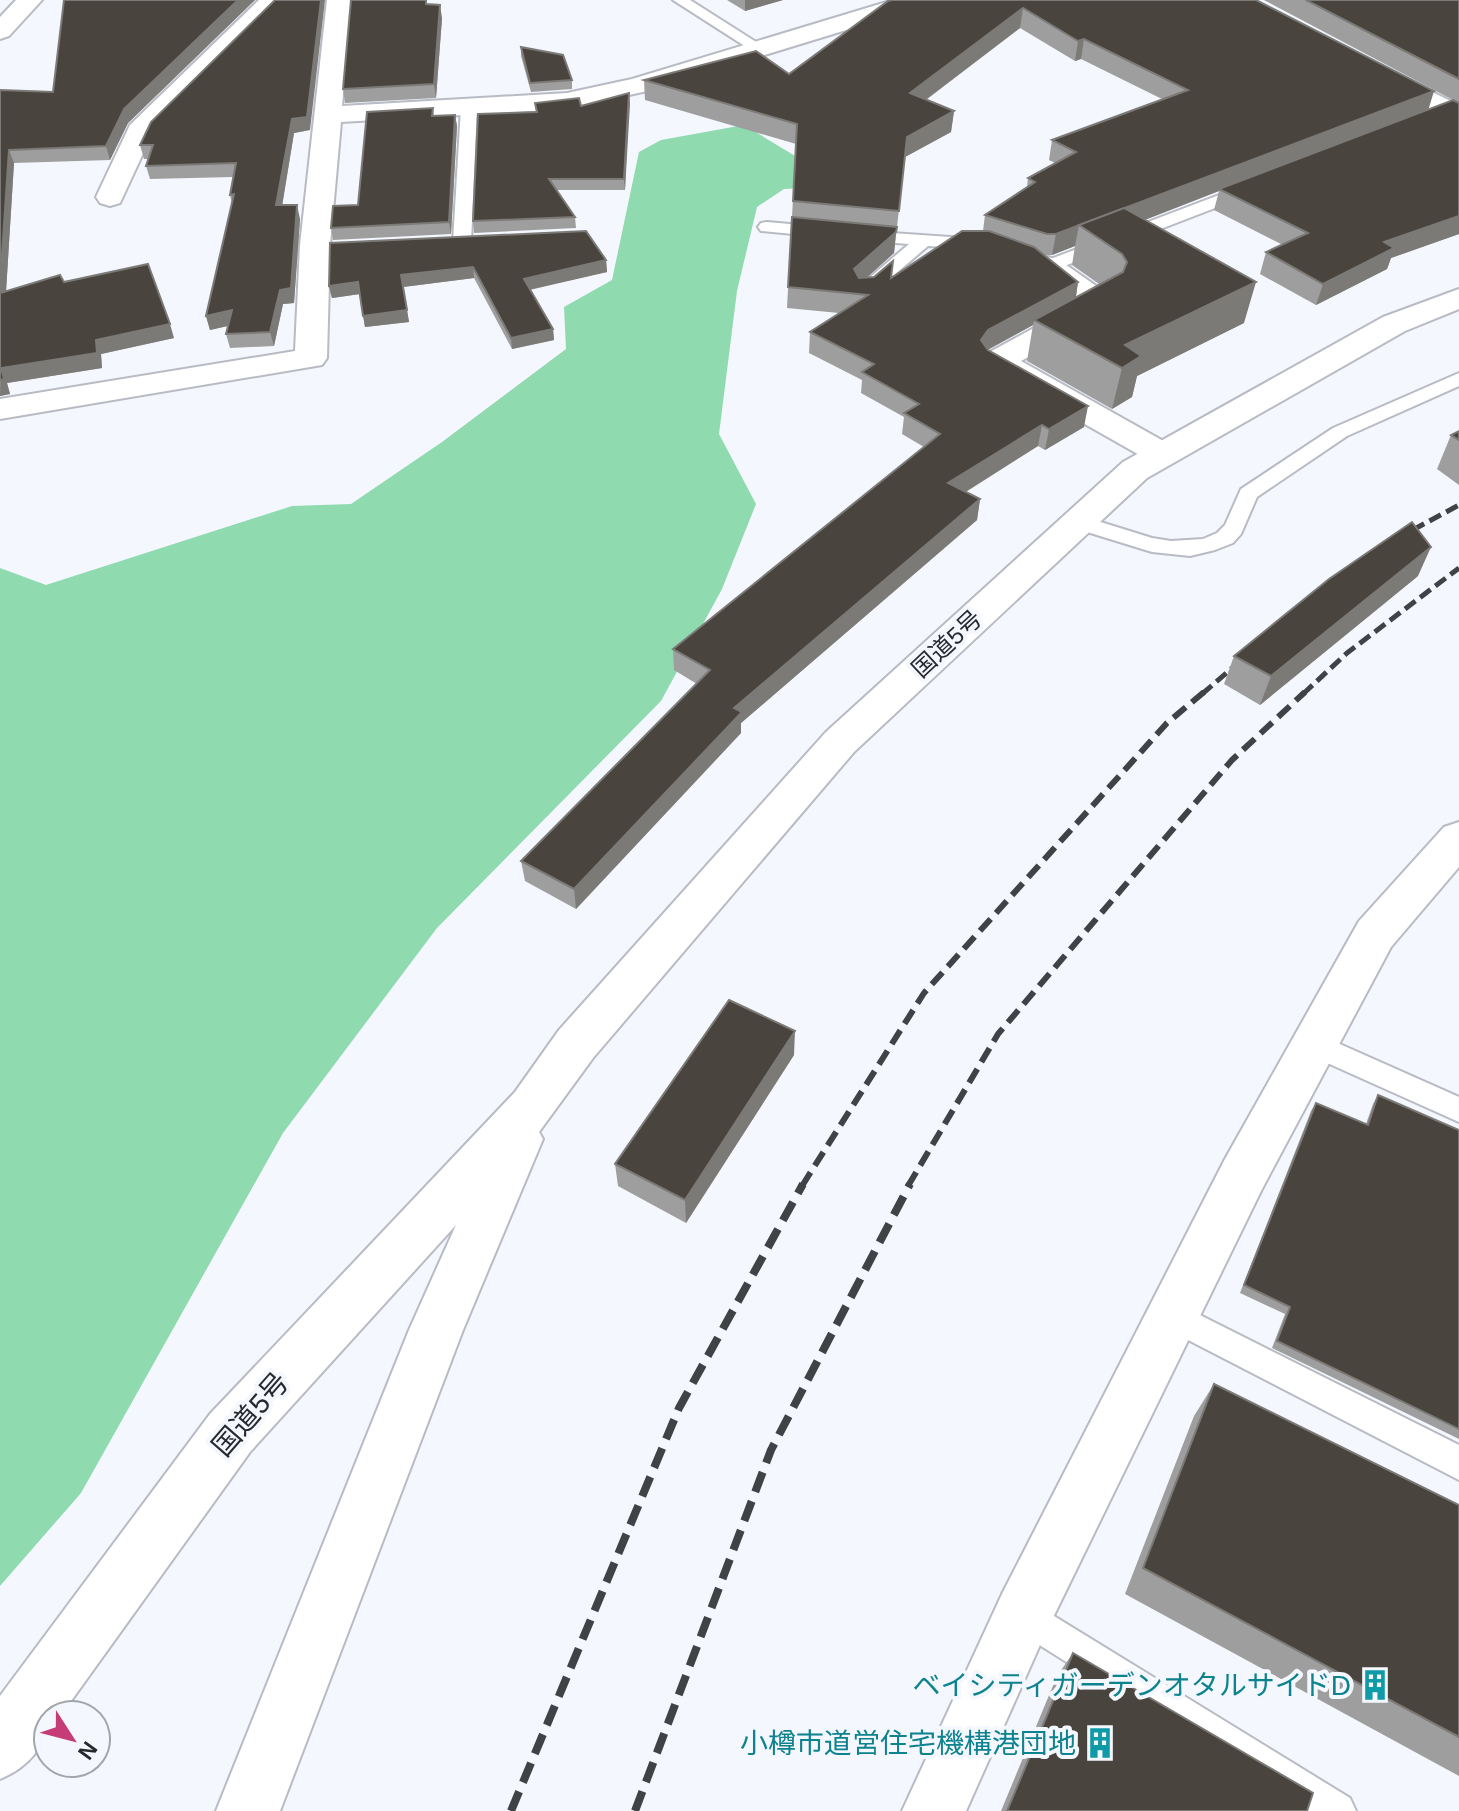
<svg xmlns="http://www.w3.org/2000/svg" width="1459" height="1811" font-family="Helvetica,'Noto Sans JP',sans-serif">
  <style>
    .green { fill: #8fdaaf }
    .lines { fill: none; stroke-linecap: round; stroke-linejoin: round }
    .service-casing { stroke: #b8bbc4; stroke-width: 4 }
    .minor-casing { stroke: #b8bbc4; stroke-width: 4 }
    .tertiary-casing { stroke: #b8bbc4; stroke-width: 4 }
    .trunk-casing { stroke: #b8bbc4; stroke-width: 4 }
    .service { fill: #fff; fill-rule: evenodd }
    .minor { fill: #fff; fill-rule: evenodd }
    .tertiary { fill: #fff; fill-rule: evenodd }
    .trunk { fill: #fff; fill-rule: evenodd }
    .rail-far2 { stroke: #404246; stroke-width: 5; stroke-dasharray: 13 6; stroke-linecap: butt }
    .rail-far1 { stroke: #404246; stroke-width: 6; stroke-dasharray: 16 8; stroke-linecap: butt }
    .rail { stroke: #404246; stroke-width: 8; stroke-dasharray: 21 10; stroke-linecap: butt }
    .wall { fill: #9e9e9e; fill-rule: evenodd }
    .shaded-wall { fill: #7c7a77 }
    .building { fill: #49443d; stroke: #7c7a77; stroke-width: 2 }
    .labels { text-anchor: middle; stroke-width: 8; stroke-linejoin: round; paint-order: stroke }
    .street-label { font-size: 24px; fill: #27292c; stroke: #f4f7fe }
    .near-street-label { font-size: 28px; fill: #27292c; stroke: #f4f7fe }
    .near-culture-label { font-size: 28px; fill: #0d838f; stroke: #f4f7fe; text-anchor: end }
  </style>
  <rect width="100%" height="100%" fill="#f4f7fe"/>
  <path class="green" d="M744 125 820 171 824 187 784 189 757 207 737 291 719 434 756 504 722 589 661 701 437 928 283 1133 81 1493 0 1586V568L46 585 292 506 351 504 442 442 566 349 564 307 612 280 639 152 661 140Z"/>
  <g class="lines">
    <defs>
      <g id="service">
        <path d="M673 0H690L764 47 761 50H751Z"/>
        <path d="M469 103 477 108 471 242 462 247 453 242 461 108Z"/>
        <path d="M1248 184 1254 185 1256 189 1254 193 1054 270H1042L1019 259 1028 254 1048 260Z"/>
        <path d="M767 222 824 227 833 232 824 237 761 231 758 227 761 223Z"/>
        <path d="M863 231 979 239 988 244 979 249 928 246 873 293H861L858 289 861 285 909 244 857 240 854 236 857 232Z"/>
        <path d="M1459 373V386L1347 436 1257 497 1241 534 1233 543 1215 550 1190 556 1152 552 1071 527 1067 522 1078 515 1152 538 1171 541 1203 539 1217 533 1225 525 1241 489 1333 428Z"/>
        <path d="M1315 1033 1459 1097V1122L1305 1053 1301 1045 1305 1037Z"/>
        <path d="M1172 1301 1459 1445V1480L1161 1326 1156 1316 1161 1306Z"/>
        <path d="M1023 1597 1350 1798 1356 1811H1303L1011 1627 1005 1615 1011 1603Z"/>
      </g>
      <g id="minor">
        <path d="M259 0H318L315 5 277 10 152 134 120 203 110 206 100 203 96 197 130 125Z"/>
        <path d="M327 0H351L342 106 567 93 632 79 893 0H931L928 5 647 91 567 109 341 122 330 245 327 358 322 365 0 419V399L295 351 300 245Z"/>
        <path d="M1048 257 1059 260 1112 297 1116 304 1112 311 1021 361 1174 447 1179 454 1174 461 1162 464 1150 461 986 368 981 361 986 354 1080 303 1033 266 1037 260Z"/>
        <path d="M1459 822V867L1391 947 1261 1191 1044 1636 966 1811H902L1002 1594 1225 1159 1359 921 1444 827Z"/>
      </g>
      <g id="tertiary">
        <path d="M16 0H42L9 36 0 39V17Z"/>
        <path d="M1380 67 1459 105V124L1371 81 1367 75 1371 69Z"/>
      </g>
      <path id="trunk" d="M1459 289V309L1405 331 1147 478 854 752 593 1058 539 1132 543 1139 463 1330 280 1811H216L409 1330 456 1225 250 1452 61 1715H48C48 1746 27 1768 0 1779V1696L210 1414 515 1092 559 1030 826 732 1123 462 1383 317Z"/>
    </defs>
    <use href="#service" class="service-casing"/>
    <use href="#minor" class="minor-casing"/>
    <use href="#tertiary" class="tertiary-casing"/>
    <use href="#trunk" class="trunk-casing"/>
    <use href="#service" class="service"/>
    <use href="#minor" class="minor"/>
    <use href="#tertiary" class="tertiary"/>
    <use href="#trunk" class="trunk"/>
    <g class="rail-far2">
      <path d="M1396 539 1459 505"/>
      <path d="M1202 694 1245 657"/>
      <path d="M1303 694 1347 653 1459 568"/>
    </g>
    <g class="rail-far1">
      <path d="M802 1186 924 993 1167 723 1204 692"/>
      <path d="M908 1186 998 1034 1232 760 1305 692"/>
    </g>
    <g class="rail">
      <path d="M511 1811 679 1408 803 1184"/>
      <path d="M635 1811 771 1450 910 1184"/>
    </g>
  </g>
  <g class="wall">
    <path d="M64 0H255L128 123 110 160 14 163 6 291 64 282 174 338 101 354 102 368 7 383 10 394 0 396V90L53 92Z"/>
    <path d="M727 0H783L745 11Z"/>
    <path d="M1256 0 1428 110 1453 100 1264 0H1459V234L1391 258 1387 269 1316 305 1260 274 1266 252 1283 245 1214 210 1219 191 1145 220 1244 323 1137 376 1132 397 1112 409 1027 361 1033 325 988 350 1084 427 1045 450 1038 446 966 492 980 499 977 520 741 723V733L576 909 525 881 521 861 697 684 674 670 673 649 924 447 902 434 904 417 861 393 862 380 809 353 810 332 839 313 787 308 796 144 645 100 644 80 789 74 888 1ZM1020 28 1075 61 1081 59 1162 99 1052 140 1049 160 1055 163 1028 178 1027 187 985 215 983 231 891 278H866L894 253 905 157 951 132 954 111 926 100ZM1075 246 1072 265 1099 284 1076 297 1078 282 1044 255H1052Z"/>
    <path d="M428 4 442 18 436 98 345 103 343 89Z"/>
    <path d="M521 47 572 80V89L531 92 521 56Z"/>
    <path d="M629 93 625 190H557L575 217 576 228 474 233 473 221 536 112 535 103 581 106Z"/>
    <path d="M433 108 434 116 455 115 457 126 451 234 333 240 331 228 358 205Z"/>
    <path d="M310 130 294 133 282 205 300 219 294 303 283 304 274 346 230 348 226 334 228 326 210 330 206 316 232 203 230 195 233 177 150 179 146 166 148 159H144L140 145Z"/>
    <path d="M330 243 606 260 607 272 530 289 553 329 554 340 512 349 474 278 403 287 409 322 365 327 360 294 332 298 329 286Z"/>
    <path d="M1459 431V485L1437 469 1451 435Z"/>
    <path d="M1418 576 1260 705 1224 684 1234 656Z"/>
    <path d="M794 1055 686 1223 618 1186 615 1164Z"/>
    <path d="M1378 1095 1459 1130V1439L1272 1348 1285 1314 1240 1293 1311 1111 1316 1103 1366 1124 1373 1104Z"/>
    <path d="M1214 1384 1459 1505V1776L1125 1594 1194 1416Z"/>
    <path d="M1073 1653 1307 1811H1001L1057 1676Z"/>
  </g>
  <g class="shaded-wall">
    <path d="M238 0H255L128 123 110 160 106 146 124 109Z"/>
    <path d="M321 0H325L310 130 294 133 280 219 276 205 292 119Z"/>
    <path d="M745 0H783L745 11Z"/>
    <path d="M440 5 442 18 436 98 434 84Z"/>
    <path d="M1023 8 1020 28 908 113 910 93Z"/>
    <path d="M1084 39 1081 59 1075 61 1078 41Z"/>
    <path d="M1434 91 1428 111 1219 189V191L1098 238 1080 225Z"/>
    <path d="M629 93 630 104 625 190 624 179Z"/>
    <path d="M954 111 951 132 905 157 897 232 907 137Z"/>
    <path d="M455 115 457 126 451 234 449 222Z"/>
    <path d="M9 150 14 163 5 308 0 295V285Z"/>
    <path d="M297 205 300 219 294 303 283 304 274 346 270 332Z"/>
    <path d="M1459 216V234L1391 258 1387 269 1316 305 1323 284 1384 242Z"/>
    <path d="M1079 225 1075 246 1052 255 1056 234Z"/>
    <path d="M896 232 894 253 853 290 854 269Z"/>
    <path d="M606 260 607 272 525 291 524 279Z"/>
    <path d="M473 267 474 278 403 287 401 275Z"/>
    <path d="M358 282 360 294 332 298 329 286Z"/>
    <path d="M1078 282 1075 303 1034 320 1033 325 985 351 981 340 988 330Z"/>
    <path d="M1256 282 1244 323 1137 376 1132 397 1112 409 1122 368 1125 345Z"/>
    <path d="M232 310 236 324 210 330 206 316Z"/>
    <path d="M407 310 409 322 365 327 363 316Z"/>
    <path d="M170 324 174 338 101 354 102 368 7 383 10 394 0 396 1 368 96 340Z"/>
    <path d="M553 329 554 340 512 349 511 338Z"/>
    <path d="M1088 406 1084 427 1045 450 1049 429Z"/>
    <path d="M1042 425 1038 446 946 504 948 483Z"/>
    <path d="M980 499 977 520 741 723V733L576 909 574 889 734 708Z"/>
    <path d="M1431 547 1418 576 1260 705 1271 676Z"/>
    <path d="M795 1031 794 1055 686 1223 685 1200Z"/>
  </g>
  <g class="building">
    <path d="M64 0H238L124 109 106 146 9 150 0 285V90L53 92Z"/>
    <path d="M275 0H321L307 117 292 119 276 205H297L291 288 280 290 270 332 226 334 232 310 206 316 234 194 230 195 236 163 146 166 153 145H140L151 122Z"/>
    <path d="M351 0H426V4L440 5 434 84 343 89Z"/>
    <path d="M892 0H1256L1434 91 1056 234H1047L985 215 1035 182 1028 178 1076 152 1052 140 1188 90 1084 39 1078 41 1023 8 910 93 954 111 907 137 899 211 793 201 797 124 644 80 756 51 789 74 888 1Z"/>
    <path d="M1306 0H1459V79Z"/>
    <path d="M521 47 563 55 572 80 530 83Z"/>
    <path d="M629 93 624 179H549L575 217 473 221 478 114 537 112 535 103 579 98 581 106Z"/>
    <path d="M1453 100 1459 103V216L1384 242 1394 248 1323 284 1266 252 1308 233 1219 189Z"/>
    <path d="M433 108 432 116 455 115 449 222 331 228 333 206 358 205 367 112Z"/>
    <path d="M1124 208 1256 282 1125 345 1141 356 1122 368 1034 320 1123 272 1127 262 1122 254 1079 225Z"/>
    <path d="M792 217 897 227 896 232 854 269 859 278 874 277 893 261 891 278 962 231H989L1034 247 1078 282 988 330 981 340 988 350 1088 406 1049 429 1042 425 948 483 980 499 734 708 742 712 574 889 521 861 710 670 673 649 940 434 904 413 919 404 862 372 874 364 810 332 868 295 788 287Z"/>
    <path d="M586 231 606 260 524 279 553 329 511 338 473 267 401 275 407 310 363 316 358 282 329 286 330 243Z"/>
    <path d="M148 264 170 324 96 340 97 353 1 368 4 379 0 380V293L60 275 64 282Z"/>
    <path d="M1459 431V440L1451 435Z"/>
    <path d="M1412 522 1431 547 1271 676 1234 656 1329 579Z"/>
    <path d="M729 1000 795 1031 685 1200 615 1164Z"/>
    <path d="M1378 1095 1459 1130V1429L1277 1341 1290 1307 1244 1285 1316 1103 1368 1125Z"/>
    <path d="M1214 1384 1459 1505V1737L1143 1568Z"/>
    <path d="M1073 1653 1313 1793 1307 1811H1007Z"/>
  </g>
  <defs>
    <symbol id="building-bare" viewBox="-9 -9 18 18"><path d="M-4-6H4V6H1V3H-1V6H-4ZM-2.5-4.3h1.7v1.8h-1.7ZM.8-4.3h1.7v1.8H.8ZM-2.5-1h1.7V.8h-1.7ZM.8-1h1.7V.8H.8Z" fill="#0f9aa8" stroke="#f4f7fe" stroke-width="2.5" paint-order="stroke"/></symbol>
  </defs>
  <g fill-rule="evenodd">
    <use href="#building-bare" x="1353" y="1663" width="44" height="44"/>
    <use href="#building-bare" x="1078" y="1721" width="44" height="44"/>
  </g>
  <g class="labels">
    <g class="street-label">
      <text transform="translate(947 644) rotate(-43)" y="8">国道5号</text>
    </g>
    <g class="near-street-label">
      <text transform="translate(250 1414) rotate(-49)" y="10">国道5号</text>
    </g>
    <g class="near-culture-label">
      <text x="1351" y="1695">ベイシティガーデンオタルサイドD</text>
      <text x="1076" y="1753">小樽市道営住宅機構港団地</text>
    </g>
  </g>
  <g transform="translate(72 1739) rotate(126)"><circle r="38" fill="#f4f7fe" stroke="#a2a5aa" stroke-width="2"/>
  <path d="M0-6L14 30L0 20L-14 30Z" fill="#c63c77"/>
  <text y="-12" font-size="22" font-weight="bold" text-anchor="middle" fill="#27292c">N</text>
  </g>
</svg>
